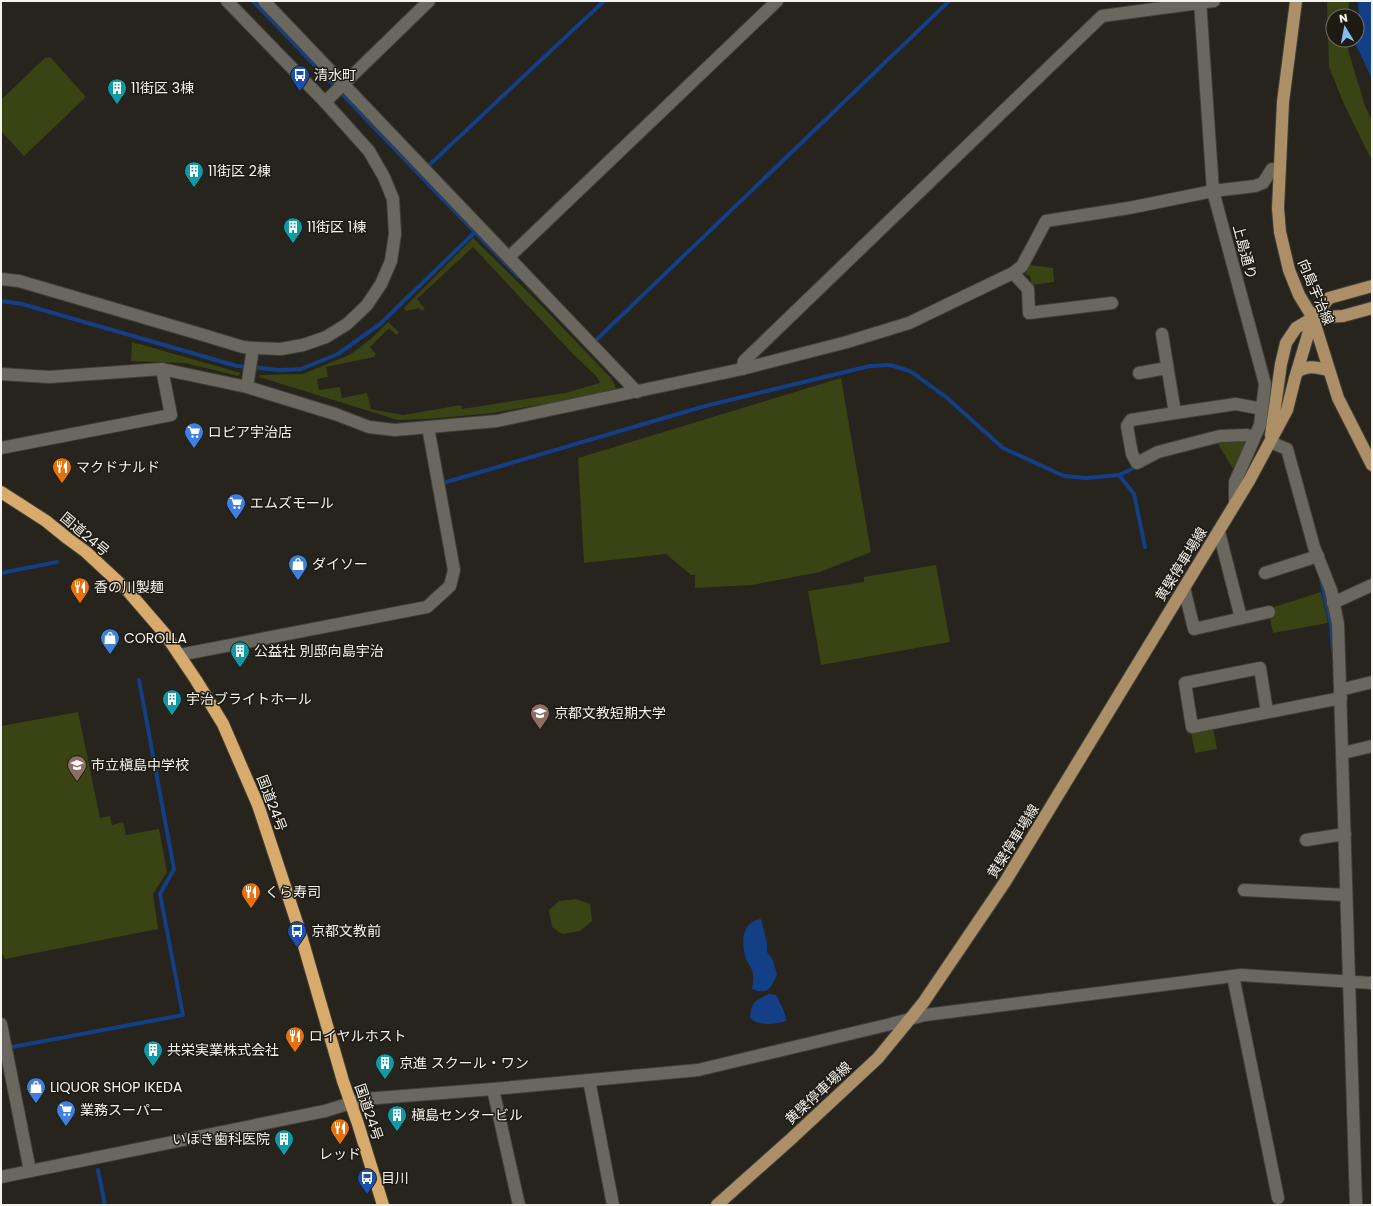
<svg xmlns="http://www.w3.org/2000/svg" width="1373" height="1206" font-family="Poppins,'Noto Sans JP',sans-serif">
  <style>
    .green { fill: #3a4313 }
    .water { fill: #123f86 }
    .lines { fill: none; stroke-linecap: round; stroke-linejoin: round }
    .stream { stroke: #123f86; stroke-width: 4 }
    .minor-casing { stroke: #413f39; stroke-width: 14 }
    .major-casing { stroke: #413f39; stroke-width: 14 }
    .highway-casing { stroke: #413f39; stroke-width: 14 }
    .minor { stroke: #6a675e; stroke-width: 12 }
    .major { stroke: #ac8f66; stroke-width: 12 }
    .highway { stroke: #d8aa6c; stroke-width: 12 }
    .labels { text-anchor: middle; stroke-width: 3; stroke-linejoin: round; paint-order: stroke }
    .poi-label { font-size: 14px; fill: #f3f2ec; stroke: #1d1a12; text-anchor: start }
    .street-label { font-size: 14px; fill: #f3f2ec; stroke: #1d1a12 }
  </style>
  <rect width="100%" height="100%" fill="#26241c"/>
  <g class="green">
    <path d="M1327 1H1349L1348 16H1333V40H1348V50L1365 106 1372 121V161L1344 104 1329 67Z"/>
    <path d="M50 57 86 97 24 156 1 131V100L45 58Z"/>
    <path d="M473 238 542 306 612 379 617 391 493 413 427 419 398 420 259 377 260 375 303 374 351 354 372 338 388 322 399 332 396 335 389 328 370 347 376 354 374 357 326 367 328 377 317 379 319 390 340 387 342 398 367 393 371 409 403 415 461 405 462 409 565 393 600 383 597 377 572 353 473 247 417 299 425 309 421 311 419 308 406 311 404 308Z"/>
    <path d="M1030 265 1053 268 1054 282 1032 285 1030 276 1025 274Z"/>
    <path d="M132 342 241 373 238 376 185 363 131 361Z"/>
    <path d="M841 378 871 552 820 572 752 585 695 588V575H691L666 554 584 563 578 458Z"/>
    <path d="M1215 439 1249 440 1235 472Z"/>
    <path d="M936 565 950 642 821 665 808 591 864 582V577Z"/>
    <path d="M1321 592 1328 623 1273 633 1268 609Z"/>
    <path d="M78 712 100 818 110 816 112 825 123 822 126 835 159 829 167 872 153 894 158 929 5 959 1 951V726Z"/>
    <path d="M1213 728 1217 749 1195 753 1191 732Z"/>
    <path d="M576 899 590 904 592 921 580 931 562 934 552 927 549 910 559 901Z"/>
  </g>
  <g class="water">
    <path d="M1358 1H1372V79L1356 45 1359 25Z"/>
    <path d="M761 919 767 943V952L773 960 777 974C772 987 768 996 752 989 753 983 754 976 752 970 751 966 747 963 746 959 741 943 741 922 761 919Z"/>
    <path d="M769 994 776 995 783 1009 787 1021C775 1024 760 1027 750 1018 751 1002 755 1000 769 994Z"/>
  </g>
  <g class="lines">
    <g class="stream">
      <path d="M425 169 604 1"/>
      <path d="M475 232 519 277"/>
      <path d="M1 301 22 304 237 366 280 370 301 369 338 354 380 324 475 232C400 156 327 77 253 1"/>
      <path d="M593 343 949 1"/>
      <path d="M1119 475 1132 469"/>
      <path d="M443 483 705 406 870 366 890 365 910 371 946 397 1003 448 1064 476 1087 478 1119 475 1134 494 1145 547"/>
      <path d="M1 573 57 562"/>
      <path d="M1321 579 1331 625 1333 651"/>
      <path d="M7 1048 183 1015 160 894 174 869 139 680"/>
      <path d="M98 1170 105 1205"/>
    </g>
    <defs>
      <g id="minor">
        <path d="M264 1 637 392"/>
        <path d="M1200 1 1213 191 1265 384 1260 425 1235 482V504"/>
        <path d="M325 102 429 1"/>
        <path d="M509 257 777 1"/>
        <path d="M1013 273 1028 289 1029 313 1112 303"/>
        <path d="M1 279 19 281 200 334 243 347 253 348 281 349 303 345 326 337 347 324 367 305 381 284 391 261 395 234 393 199 384 177 369 151 325 102 227 1"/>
        <path d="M1162 334 1175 413 1236 404 1262 409"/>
        <path d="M742 369 744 361 1102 16 1214 1"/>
        <path d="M1139 373 1167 368"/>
        <path d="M1 374 49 377 162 369 247 387 335 414 369 427 395 430 497 421 742 369 847 342 909 323 1013 273 1022 266 1046 221 1129 208 1213 191 1255 186 1263 183 1272 169H1280"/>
        <path d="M247 387 253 348"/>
        <path d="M1175 413 1131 420 1127 426 1132 454 1137 463 1158 452 1220 436 1247 435 1254 438"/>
        <path d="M1270 442 1287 449 1314 547 1331 590 1338 624 1356 1205"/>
        <path d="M1 448 171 415 162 369"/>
        <path d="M1219 532 1241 618"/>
        <path d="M1265 573 1318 556"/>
        <path d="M1184 588 1194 629 1269 612"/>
        <path d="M1333 603 1372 585"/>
        <path d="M179 655 427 607 450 586 454 570 428 427"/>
        <path d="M1340 690 1372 682"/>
        <path d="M1267 712 1260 668 1185 683 1192 727 1341 698"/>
        <path d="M1343 753 1372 746"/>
        <path d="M1306 840 1345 834"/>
        <path d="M1244 890 1346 895"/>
        <path d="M1233 976 1278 1198"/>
        <path d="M1 1024 30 1171"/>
        <path d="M589 1080 613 1205"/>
        <path d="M493 1089 519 1205"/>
        <path d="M1 1177 325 1111 364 1099 493 1089 698 1070 891 1024 925 1015 1241 975 1372 983"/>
      </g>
      <g id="major">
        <path d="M1296 1 1283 102 1278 208 1280 232 1289 270 1299 295 1313 318 1338 398 1372 465"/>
        <path d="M1313 318 1343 316 1372 308"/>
        <path d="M1297 372C1307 365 1316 367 1328 370"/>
        <path d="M1271 435 1281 364 1286 343 1296 328 1313 318 1329 298 1372 286"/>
        <path d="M717 1205 791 1139 878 1058 923 1003 1005 882 1249 481 1287 410 1295 378 1313 318"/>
      </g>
      <path id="highway" d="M1 492 46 521 67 538 86 552 127 590 165 634 196 680 223 724 258 805 300 932 343 1081 358 1124 383 1205"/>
    </defs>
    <use href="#minor" class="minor-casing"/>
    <use href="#major" class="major-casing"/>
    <use href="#highway" class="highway-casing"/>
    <use href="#minor" class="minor"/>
    <use href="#major" class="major"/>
    <use href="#highway" class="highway"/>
  </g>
  <defs>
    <symbol id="bus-pin" viewBox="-11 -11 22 30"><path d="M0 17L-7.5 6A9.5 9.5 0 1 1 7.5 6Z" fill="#1a4fb4" stroke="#1d1a12"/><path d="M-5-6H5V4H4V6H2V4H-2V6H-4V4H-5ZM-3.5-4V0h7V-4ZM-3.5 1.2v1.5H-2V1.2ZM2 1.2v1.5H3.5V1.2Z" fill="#fff"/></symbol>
    <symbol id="building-pin" viewBox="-11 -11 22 30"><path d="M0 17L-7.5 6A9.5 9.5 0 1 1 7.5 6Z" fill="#0f9aa8" stroke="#1d1a12"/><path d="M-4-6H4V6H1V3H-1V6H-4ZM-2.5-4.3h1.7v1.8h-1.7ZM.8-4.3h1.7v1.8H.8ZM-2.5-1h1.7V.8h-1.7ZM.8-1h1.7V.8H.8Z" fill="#fff"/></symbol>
    <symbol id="supermarket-pin" viewBox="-11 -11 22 30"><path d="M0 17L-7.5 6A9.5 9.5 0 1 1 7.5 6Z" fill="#3f7fe0" stroke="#1d1a12"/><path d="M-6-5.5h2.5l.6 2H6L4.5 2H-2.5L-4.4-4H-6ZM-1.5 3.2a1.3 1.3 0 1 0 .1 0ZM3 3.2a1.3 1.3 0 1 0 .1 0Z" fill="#fff"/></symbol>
    <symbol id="restaurant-pin" viewBox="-11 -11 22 30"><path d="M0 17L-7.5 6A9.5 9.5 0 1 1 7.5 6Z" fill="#e8710a" stroke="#1d1a12"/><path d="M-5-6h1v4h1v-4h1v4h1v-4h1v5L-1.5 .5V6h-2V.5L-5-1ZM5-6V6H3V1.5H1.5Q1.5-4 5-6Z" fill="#fff"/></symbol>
    <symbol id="shop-pin" viewBox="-11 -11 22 30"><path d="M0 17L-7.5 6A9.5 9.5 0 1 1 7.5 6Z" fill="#3f7fe0" stroke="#1d1a12"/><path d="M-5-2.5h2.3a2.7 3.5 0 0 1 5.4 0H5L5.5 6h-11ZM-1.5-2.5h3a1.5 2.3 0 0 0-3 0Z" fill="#fff"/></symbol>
    <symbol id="university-pin" viewBox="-11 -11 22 30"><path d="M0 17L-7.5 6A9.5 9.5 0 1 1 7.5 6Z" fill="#8d6e63" stroke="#1d1a12"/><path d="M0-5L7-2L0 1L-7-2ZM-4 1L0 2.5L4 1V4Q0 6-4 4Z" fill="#fff"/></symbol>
    <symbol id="school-pin" viewBox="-11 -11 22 30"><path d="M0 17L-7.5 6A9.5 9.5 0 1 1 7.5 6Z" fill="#8d6e63" stroke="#1d1a12"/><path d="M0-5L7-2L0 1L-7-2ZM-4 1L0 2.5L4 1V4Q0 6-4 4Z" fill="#fff"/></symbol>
  </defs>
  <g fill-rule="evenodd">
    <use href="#bus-pin" x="289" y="64" width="22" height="30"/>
    <use href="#building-pin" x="106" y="77" width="22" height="30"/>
    <use href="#building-pin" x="183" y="160" width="22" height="30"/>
    <use href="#building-pin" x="282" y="216" width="22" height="30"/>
    <use href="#supermarket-pin" x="183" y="421" width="22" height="30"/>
    <use href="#restaurant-pin" x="51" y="456" width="22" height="30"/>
    <use href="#supermarket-pin" x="225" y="492" width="22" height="30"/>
    <use href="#shop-pin" x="287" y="553" width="22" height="30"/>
    <use href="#restaurant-pin" x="69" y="576" width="22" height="30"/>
    <use href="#shop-pin" x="99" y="627" width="22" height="30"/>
    <use href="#building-pin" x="229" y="640" width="22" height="30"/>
    <use href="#building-pin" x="161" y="688" width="22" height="30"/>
    <use href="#university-pin" x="529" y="702" width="22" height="30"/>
    <use href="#school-pin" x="66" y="754" width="22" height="30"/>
    <use href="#restaurant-pin" x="240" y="881" width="22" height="30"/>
    <use href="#bus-pin" x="286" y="920" width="22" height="30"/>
    <use href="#restaurant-pin" x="284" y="1025" width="22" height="30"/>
    <use href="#building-pin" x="142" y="1039" width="22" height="30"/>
    <use href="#building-pin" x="374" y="1052" width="22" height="30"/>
    <use href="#shop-pin" x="25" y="1076" width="22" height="30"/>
    <use href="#supermarket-pin" x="55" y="1099" width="22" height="30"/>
    <use href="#building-pin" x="386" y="1104" width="22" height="30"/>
    <use href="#restaurant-pin" x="329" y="1117" width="22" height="30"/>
    <use href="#building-pin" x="273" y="1128" width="22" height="30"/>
    <use href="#bus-pin" x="356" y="1167" width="22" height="30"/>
  </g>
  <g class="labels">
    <g class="poi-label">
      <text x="314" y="80">清水町</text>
      <text x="131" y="93">11街区 3棟</text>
      <text x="208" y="176">11街区 2棟</text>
      <text x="307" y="232">11街区 1棟</text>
      <text x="208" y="437">ロピア宇治店</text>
      <text x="76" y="472">マクドナルド</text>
      <text x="250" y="508">エムズモール</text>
      <text x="312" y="569">ダイソー</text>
      <text x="94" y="592">香の川製麺</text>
      <text x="124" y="643">COROLLA</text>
      <text x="254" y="656">公益社 別邸向島宇治</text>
      <text x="186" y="704">宇治ブライトホール</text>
      <text x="554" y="718">京都文教短期大学</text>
      <text x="91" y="770">市立槇島中学校</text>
      <text x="265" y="897">くら寿司</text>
      <text x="311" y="936">京都文教前</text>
      <text x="309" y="1041">ロイヤルホスト</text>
      <text x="167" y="1055">共栄実業株式会社</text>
      <text x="399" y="1068">京進 スクール・ワン</text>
      <text x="50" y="1092">LIQUOR SHOP IKEDA</text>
      <text x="80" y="1115">業務スーパー</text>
      <text x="411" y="1120">槇島センタービル</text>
      <text x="270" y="1144" text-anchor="end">いほき歯科医院</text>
      <text x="340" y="1159" text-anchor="middle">レッド</text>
      <text x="381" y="1183">目川</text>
    </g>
    <g class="street-label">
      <text transform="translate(1245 252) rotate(75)" y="5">上島通り</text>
      <text transform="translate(1316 292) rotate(67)" y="5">向島宇治線</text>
      <text transform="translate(85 534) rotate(40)" y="5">国道24号</text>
      <text transform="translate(1181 564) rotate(-58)" y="5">黄檗停車場線</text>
      <text transform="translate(272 803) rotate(69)" y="5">国道24号</text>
      <text transform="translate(1013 841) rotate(-58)" y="5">黄檗停車場線</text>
      <text transform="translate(818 1093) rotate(-43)" y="5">黄檗停車場線</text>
      <text transform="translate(369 1112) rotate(71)" y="5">国道24号</text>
    </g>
  </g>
  <rect width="1373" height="1206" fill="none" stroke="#f3f2ec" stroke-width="4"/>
  <g transform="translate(1345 28) rotate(350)"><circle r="19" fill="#1d1a12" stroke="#737069"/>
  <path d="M0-3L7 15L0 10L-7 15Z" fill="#85bbfb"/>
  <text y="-6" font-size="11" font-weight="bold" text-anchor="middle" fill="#f3f2ec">N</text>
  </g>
</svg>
